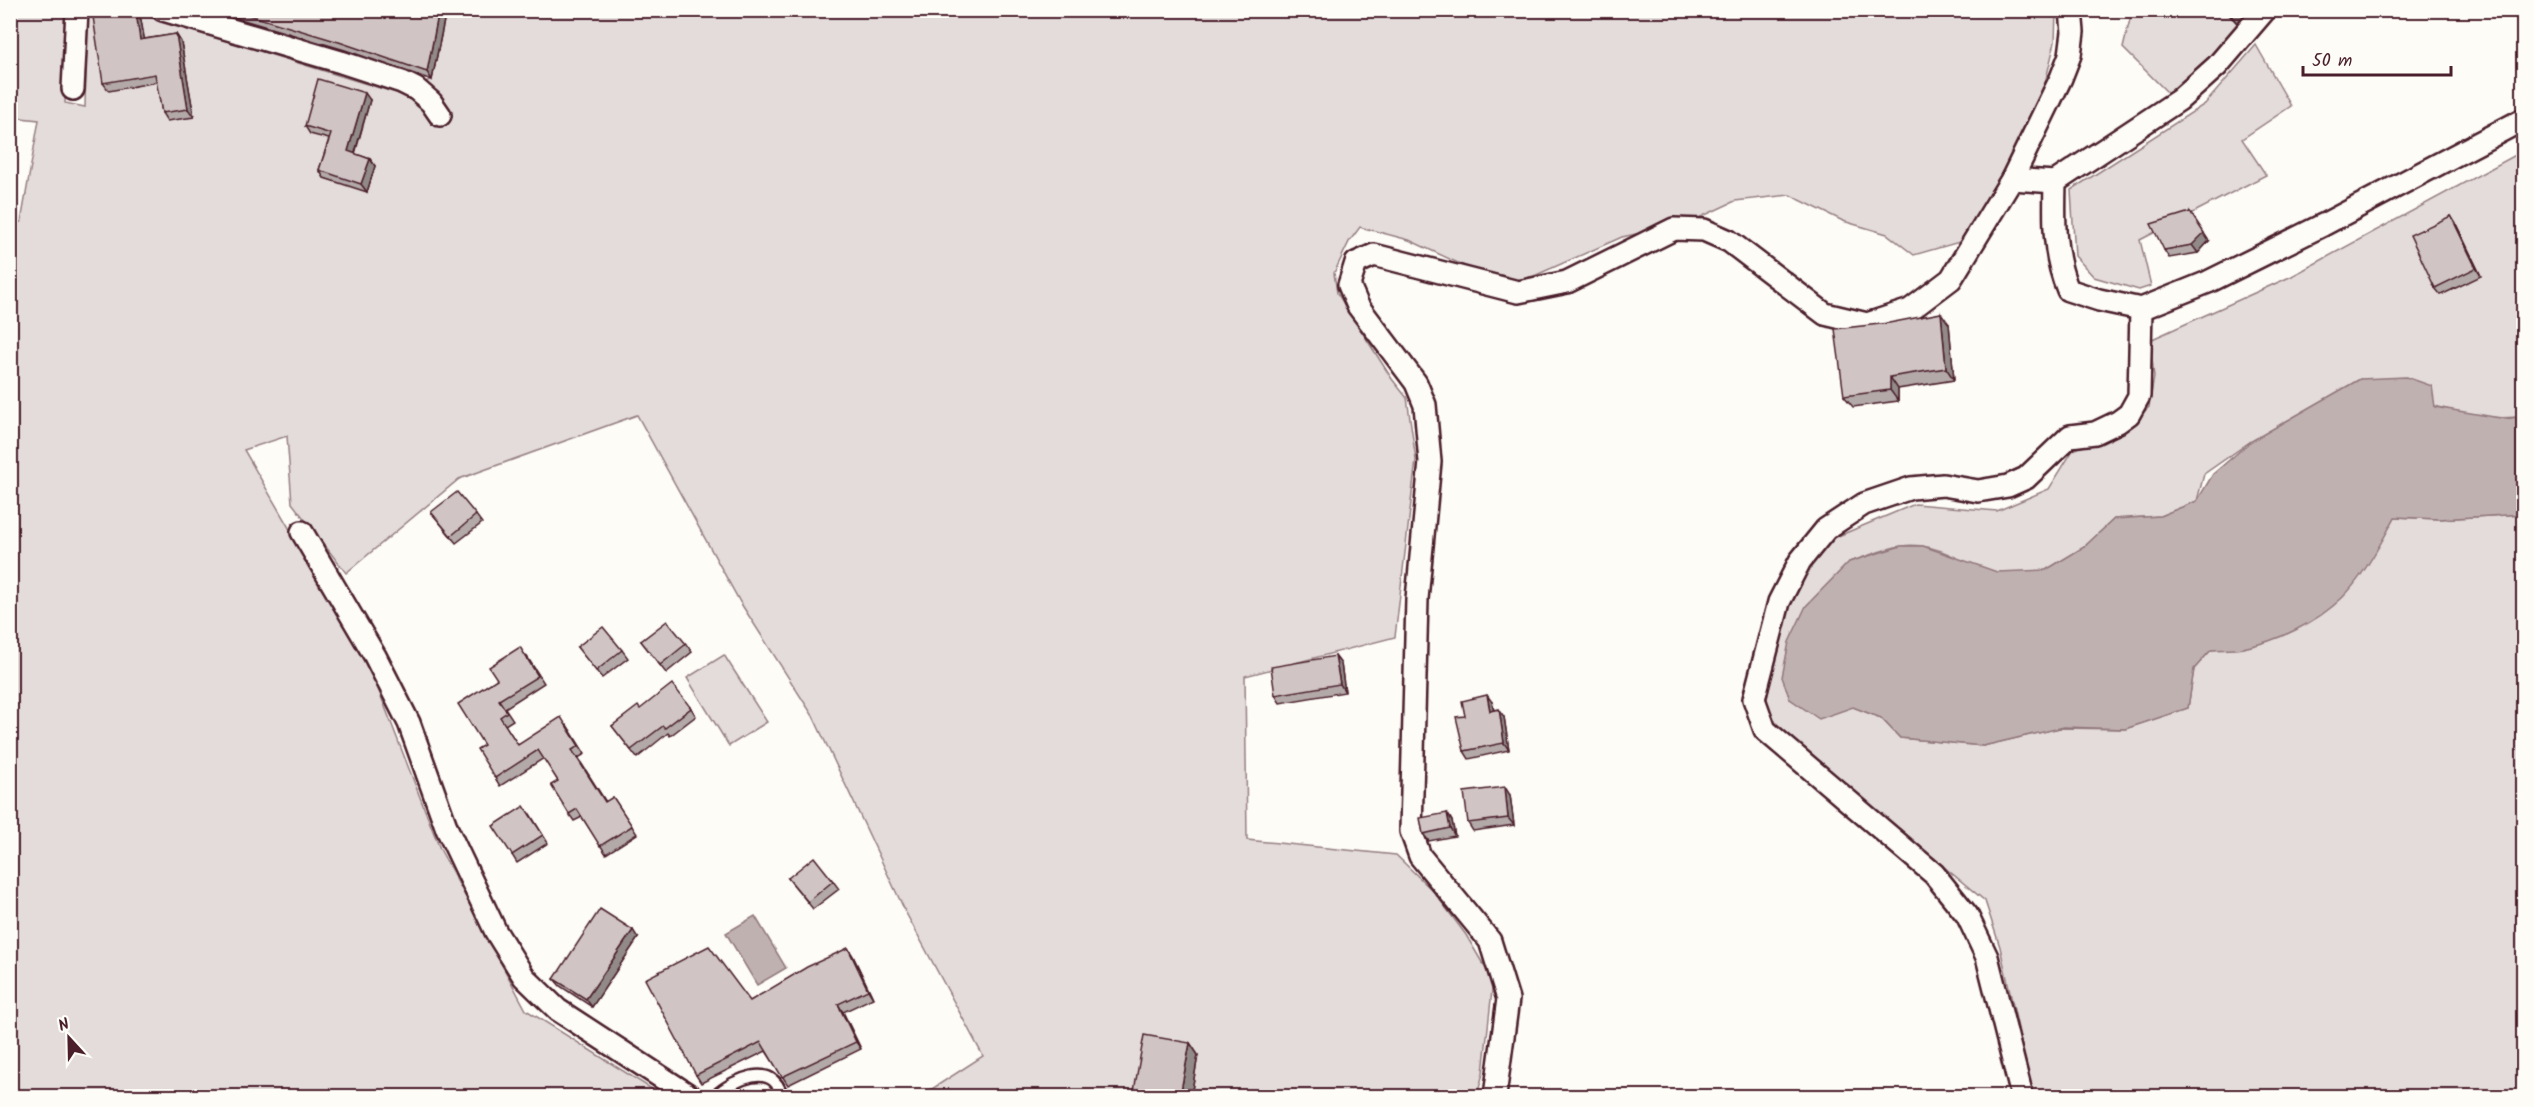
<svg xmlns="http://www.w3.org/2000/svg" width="2534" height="1107" font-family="Kalam,sans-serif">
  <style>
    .green { fill: #e3dcda; stroke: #967e82; stroke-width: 1.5 }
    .water { fill: #c0b1b1; stroke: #91777b; stroke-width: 1.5 }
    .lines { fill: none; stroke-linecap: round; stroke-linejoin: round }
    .service-casing { stroke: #4a1f2b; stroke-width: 15 }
    .minor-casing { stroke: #4a1f2b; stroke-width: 26 }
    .service { stroke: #fdfcf7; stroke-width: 10 }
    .minor { stroke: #fdfcf7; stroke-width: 21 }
    .wall { fill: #b3a9a9; stroke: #4a1f2b; stroke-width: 1.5 }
    .shaded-wall { fill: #928a89; stroke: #4a1f2b; stroke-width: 1.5 }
    .building { fill: #d0c5c4; stroke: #4a1f2b; stroke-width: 1.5 }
  </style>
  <rect width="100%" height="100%" fill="#fdfcf7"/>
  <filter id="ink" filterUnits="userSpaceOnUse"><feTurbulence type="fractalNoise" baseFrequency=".0167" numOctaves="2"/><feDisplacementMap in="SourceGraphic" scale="12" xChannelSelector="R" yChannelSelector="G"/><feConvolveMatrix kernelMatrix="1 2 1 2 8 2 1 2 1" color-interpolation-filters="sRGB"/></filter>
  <g filter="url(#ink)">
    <g class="green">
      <path d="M11 11H66L65 103 85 107 87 11H130L399 94 432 79 446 11H2056L2055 42 2037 116 1989 194 1970 239 1914 255 1887 234 1843 221 1790 195 1735 201 1688 223 1622 237 1534 276 1503 284 1409 240 1360 227 1349 242 1334 273 1337 293 1392 379 1407 398 1416 460 1395 637 1245 676 1247 840 1396 855 1434 892 1466 935 1493 981 1483 1073 1477 1096H921L983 1056 906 913 813 716 740 602 637 415 459 479 346 573 292 503 287 436 244 450 370 668 440 849 526 1010 663 1096H11L10 225 21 222 39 120 11 117Z"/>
      <path d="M2132 11H2256L2170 95 2123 48Z"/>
      <path d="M2256 45 2291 106 2242 139 2266 175 2140 240 2151 286 2139 290 2094 277 2075 256 2071 190 2205 104Z"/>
      <path d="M2523 151V416C2473 425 2408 397 2360 379L2250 442 2204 474 2197 501 2160 516 2114 519 2084 547 2046 570 1991 579C1966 562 1934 541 1902 546 1884 548 1866 557 1849 562L1790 699 1801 705 1853 707 1881 718 1900 738 1983 746 2059 728 2125 729 2188 708 2194 669 2211 650C2309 642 2350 601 2395 517L2439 519 2523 514V1096H2033L2000 947 1985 901 1774 726 1766 703 1789 600 1813 559 1836 537 1915 504 1997 511 2049 489 2073 450 2121 433 2149 407 2154 377 2150 340 2292 276Z"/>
      <path d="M724 655 767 722 729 746 687 678Z"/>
    </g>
    <g class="water">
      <path d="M2406 377 2432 386 2435 407 2506 419 2523 416V514L2439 519 2395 517C2383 540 2360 581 2342 598 2316 623 2278 641 2243 648 2233 650 2221 649 2211 650L2194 669 2188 708 2125 729 2064 727 1983 746 1900 738 1881 718 1853 707 1819 719 1790 699 1782 677 1789 642 1806 606 1849 562 1901 546H1923L1997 572 2046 570 2084 547 2114 519 2160 516 2197 501 2213 474 2250 442 2360 379Z"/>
      <path d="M755 916 786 968 757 985 726 933Z"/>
    </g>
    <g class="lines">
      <defs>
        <path id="service" d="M715 1096C733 1081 773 1059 782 1096"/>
        <g id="minor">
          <path d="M163 10 341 62 402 82 416 89 431 102 440 115"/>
          <path d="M73 89 77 10"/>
          <path d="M2012 179 2055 182 2179 100 2217 66 2265 10"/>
          <path d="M2055 182C2054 221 2053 254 2068 290L2099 300 2141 309 2208 282 2323 225 2524 119"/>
          <path d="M302 532 375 656 409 723 447 829 496 932 524 977 558 1010 690 1096"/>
          <path d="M1495 1096 1508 999 1490 941 1420 856 1411 831 1417 599 1430 462 1425 405 1416 383 1358 306 1349 285 1356 263 1374 255 1518 292 1567 282 1674 229 1704 230 1729 241 1825 314 1867 324 1910 310 1951 279 2012 179 2061 78 2070 55 2073 32 2071 10"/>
          <path d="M2022 1096 1987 957 1967 915 1934 874 1765 730 1754 699 1779 602 1800 561 1826 529 1864 504 1911 488 1943 485 1978 491 2008 486 2026 478 2070 436 2095 433 2118 422 2129 414 2139 396 2141 309"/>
        </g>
      </defs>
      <use href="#service" class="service-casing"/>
      <use href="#minor" class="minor-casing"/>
      <use href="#service" class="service"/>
      <use href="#minor" class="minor"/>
    </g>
    <g class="wall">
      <path d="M210 10H446L432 80 345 50Z"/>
      <path d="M2224 10H2248L2237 23Z"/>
      <path d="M141 20 144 39 176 34 181 42 194 117 167 121 162 113 157 82 109 91 103 83Z"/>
      <path d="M370 100 355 154 370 159 375 166 367 192 324 178 319 170 329 139 310 134 305 126Z"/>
      <path d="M2451 216 2456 224 2481 276 2441 295 2435 288Z"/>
      <path d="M2209 241 2198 253 2169 258 2164 250Z"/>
      <path d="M1949 324 1954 380 1898 389V401L1853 407 1844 396Z"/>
      <path d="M431 512 476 515 482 523 456 543Z"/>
      <path d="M641 641 686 644 692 652 666 673Z"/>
      <path d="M577 647 622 650 628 658 602 678Z"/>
      <path d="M526 655 544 683 505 708 513 720 505 725 518 745 567 725 585 754 578 758 606 802 613 797 637 834 606 854 582 817 574 821 569 814 558 781 544 758 500 786 495 778 484 745 497 679Z"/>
      <path d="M1335 656 1341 664 1345 692 1280 703 1275 695Z"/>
      <path d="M1492 702 1494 710 1504 717 1509 750 1469 759 1464 751 1465 716Z"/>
      <path d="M691 708 696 716 670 736 668 733 637 758 612 726 640 709Z"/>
      <path d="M1510 795 1514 825 1473 831 1468 823Z"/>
      <path d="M1447 813 1452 821 1455 836 1429 841 1423 834Z"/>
      <path d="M530 814 548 843 517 863 512 855Z"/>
      <path d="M788 878 833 881 839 889 813 909Z"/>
      <path d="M638 938 592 1007 560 986 554 979Z"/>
      <path d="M848 948 853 956 873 998 843 1012 861 1049 788 1085 766 1051 701 1083 696 1075 750 1001Z"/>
      <path d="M1190 1043 1198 1055 1191 1096H1138L1134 1091Z"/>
    </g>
    <g class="shaded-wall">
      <path d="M439 10H446L432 80 427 72Z"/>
      <path d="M2236 10H2248L2237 23 2231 15Z"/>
      <path d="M136 12 141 20 146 48 140 40Z"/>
      <path d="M176 34 181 42 194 117 188 109Z"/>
      <path d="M365 93 370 100 353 159 348 151Z"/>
      <path d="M370 159 375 166 367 192 361 184Z"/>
      <path d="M2190 212 2209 241 2198 253 2192 245Z"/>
      <path d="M2451 216 2456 224 2481 276 2476 268Z"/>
      <path d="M1941 313 1949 324 1954 380 1946 368Z"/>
      <path d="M1890 377 1898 389V401L1890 390Z"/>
      <path d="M1335 656 1341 664 1345 692 1340 684Z"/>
      <path d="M1487 695 1492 702 1495 718 1490 711Z"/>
      <path d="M1499 709 1504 717 1509 750 1504 743Z"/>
      <path d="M1505 787 1510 795 1514 825 1508 818Z"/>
      <path d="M1447 813 1452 821 1455 836 1450 828Z"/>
      <path d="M633 930 638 938 592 1007 586 999Z"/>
      <path d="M848 948 853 956 873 998 868 990Z"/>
      <path d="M838 1004 843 1012 861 1049 856 1042Z"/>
      <path d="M1190 1043 1198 1055 1191 1096H1180Z"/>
    </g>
    <g class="building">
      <path d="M92 10H121L136 12 140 40 176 34 188 109 162 113 155 74 103 83Z"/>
      <path d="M232 10H439L427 72 339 42Z"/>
      <path d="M2227 10H2236L2231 15Z"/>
      <path d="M318 79 365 93 348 151 370 159 361 184 319 170 331 134 305 126Z"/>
      <path d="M2190 212 2204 233 2192 245 2164 250 2151 224Z"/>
      <path d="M2451 216 2476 268 2435 288 2410 235Z"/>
      <path d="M1941 313 1946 368 1890 377V390L1844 396 1835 329 1889 323Z"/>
      <path d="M457 492 476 515 451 536 431 512Z"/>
      <path d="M667 621 686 644 660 665 641 641Z"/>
      <path d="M603 627 622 650 596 671 577 647Z"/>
      <path d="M520 647 538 676 499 700 507 712 500 717 518 745 561 717 579 746 572 750 605 802 613 797 632 826 600 846 577 809 569 814 551 785 558 781 538 750 495 778 477 749 484 745 458 704 497 679 489 667Z"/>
      <path d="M1335 656 1340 684 1275 695 1271 667Z"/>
      <path d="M672 684 691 708 665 728 663 726 631 750 612 726 638 706 640 709Z"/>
      <path d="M1487 695 1490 711 1499 709 1504 743 1464 751 1456 717 1465 716 1462 701Z"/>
      <path d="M1505 787 1508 818 1468 823 1464 792Z"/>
      <path d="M524 806 543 835 512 855 493 826Z"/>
      <path d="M1447 813 1450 828 1423 834 1420 818Z"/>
      <path d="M814 857 833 881 808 902 788 878Z"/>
      <path d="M600 909 633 930 586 999 554 979Z"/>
      <path d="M709 946 750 1001 807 967 848 948 868 990 838 1004 856 1042 782 1077 761 1042 696 1075 645 979Z"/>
      <path d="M1144 1035 1190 1043 1180 1096H1168L1134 1091Z"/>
    </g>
  </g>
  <rect width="2534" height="1107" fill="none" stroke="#fdfcf7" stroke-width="36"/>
  <rect x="18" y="18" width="2498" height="1071" fill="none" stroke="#4a1f2b" stroke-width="2" filter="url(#ink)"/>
  <g transform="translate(69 1038) rotate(338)" stroke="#fdfcf7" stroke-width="4.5" paint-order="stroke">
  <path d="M0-4.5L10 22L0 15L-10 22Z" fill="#4a1f2b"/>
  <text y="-9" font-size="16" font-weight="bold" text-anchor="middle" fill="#4a1f2b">N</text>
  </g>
  <path d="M2303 66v9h148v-9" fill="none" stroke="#4a1f2b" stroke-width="3"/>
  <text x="2312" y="66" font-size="18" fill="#4a1f2b" stroke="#fdfcf7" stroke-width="4.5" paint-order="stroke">50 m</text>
</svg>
